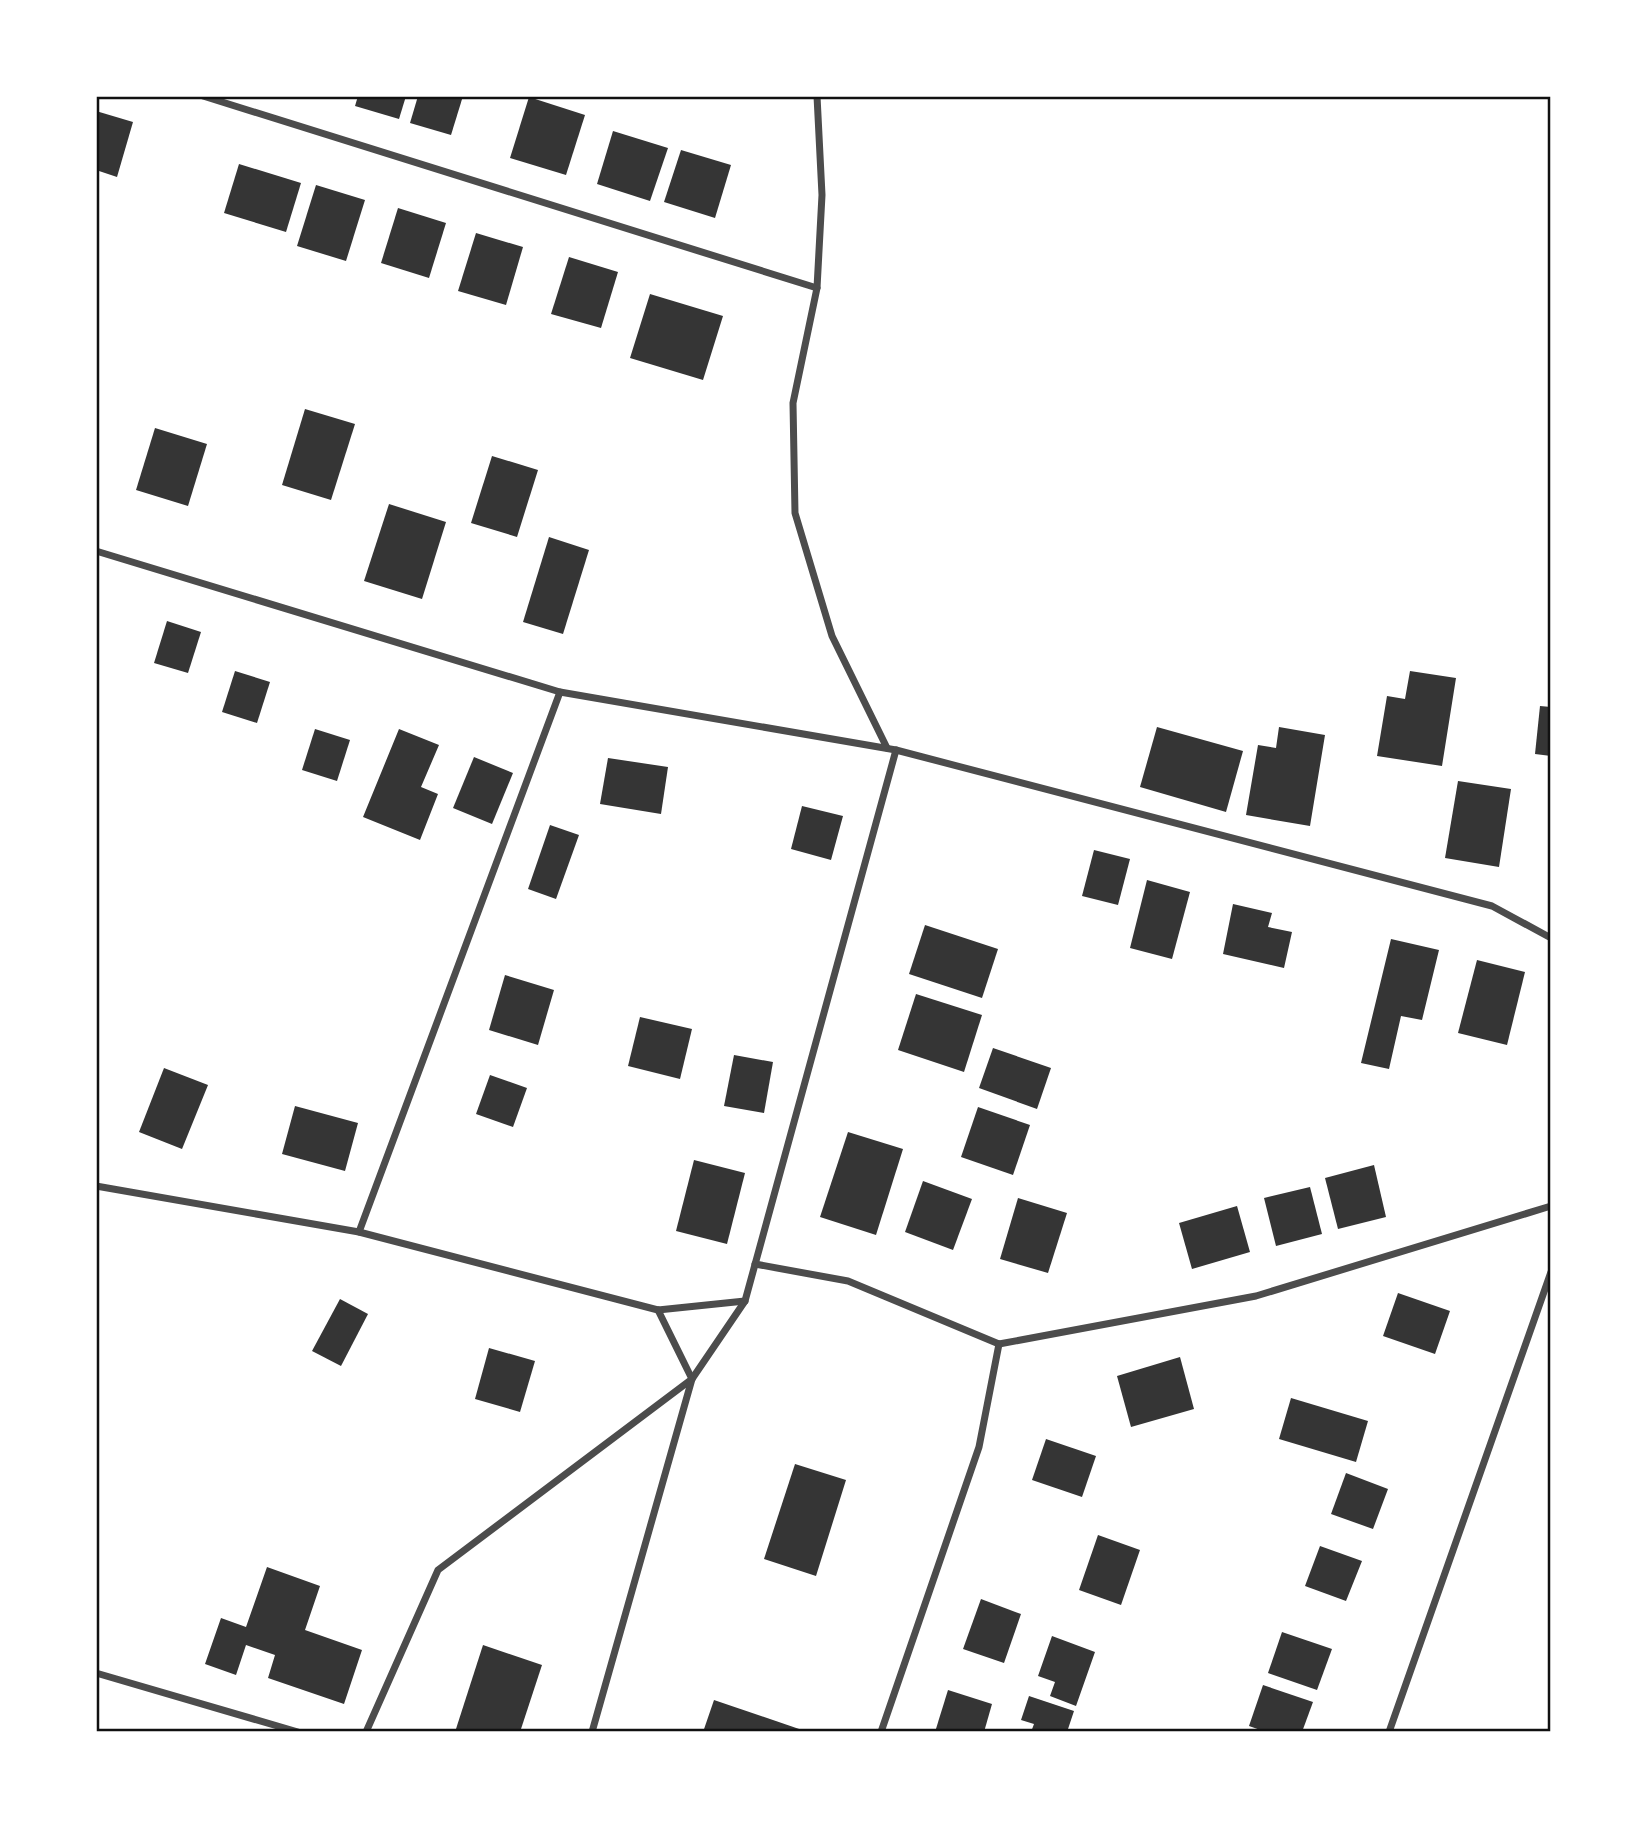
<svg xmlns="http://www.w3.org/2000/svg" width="1647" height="1828" font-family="'Fira Sans',sans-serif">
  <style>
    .building { fill: #353535 }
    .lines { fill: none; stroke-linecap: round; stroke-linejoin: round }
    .minor { stroke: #4c4c4c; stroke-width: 7 }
    .neatline { fill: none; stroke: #111; stroke-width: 2.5 }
  </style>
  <rect width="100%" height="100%" fill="#fff"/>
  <g class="building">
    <path d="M358 96H406L399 119 355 106Z"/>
    <path d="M418 96H463L451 135 410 123Z"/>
    <path d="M529 97 585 115 566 175 510 158Z"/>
    <path d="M96 111 133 122 117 177 96 170Z"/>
    <path d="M613 131 668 148 650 201 597 184Z"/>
    <path d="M681 150 731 165 715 218 664 202Z"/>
    <path d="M239 164 301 183 286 232 224 213Z"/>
    <path d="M316 185 365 200 346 261 297 246Z"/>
    <path d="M398 208 446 223 429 278 381 263Z"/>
    <path d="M476 233 523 247 506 305 458 291Z"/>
    <path d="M569 257 618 272 601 328 551 314Z"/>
    <path d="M650 294 723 316 703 380 630 358Z"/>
    <path d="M305 409 355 424 331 500 282 485Z"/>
    <path d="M155 428 207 444 188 506 136 490Z"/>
    <path d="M492 456 538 470 517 537 471 523Z"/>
    <path d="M389 504 446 522 422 599 364 581Z"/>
    <path d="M549 537 589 550 563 634 523 622Z"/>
    <path d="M167 621 201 632 188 673 154 663Z"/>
    <path d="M235 671 270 682 257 723 222 712Z"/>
    <path d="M1410 671 1456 678 1442 766 1377 756 1387 696 1405 699Z"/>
    <path d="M1540 706 1551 707V756L1535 754Z"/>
    <path d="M1157 727 1243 751 1226 812 1140 787Z"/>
    <path d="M1279 727 1325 735 1310 826 1246 815 1258 745 1276 748Z"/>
    <path d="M315 729 350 740 337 781 302 770Z"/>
    <path d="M399 729 439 745 421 787 438 794 420 840 363 817Z"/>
    <path d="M474 757 513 773 492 824 453 808Z"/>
    <path d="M608 758 668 767 661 814 600 804Z"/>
    <path d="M1458 781 1511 789 1499 867 1445 858Z"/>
    <path d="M802 806 843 816 831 860 791 849Z"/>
    <path d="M550 825 579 835 556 899 528 889Z"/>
    <path d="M1094 850 1130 859 1118 905 1082 896Z"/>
    <path d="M1147 880 1190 892 1172 959 1130 948Z"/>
    <path d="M1233 904 1272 913 1268 927 1292 932 1284 968 1223 954Z"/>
    <path d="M925 925 998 949 982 998 909 974Z"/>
    <path d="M1391 939 1439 950 1422 1020 1401 1016 1389 1069 1361 1063Z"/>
    <path d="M1477 960 1525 972 1507 1045 1458 1033Z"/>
    <path d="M505 975 554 990 538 1045 489 1030Z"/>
    <path d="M916 994 982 1015 964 1072 898 1050Z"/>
    <path d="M640 1017 692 1029 680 1079 628 1066Z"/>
    <path d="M993 1048 1051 1068 1037 1109 979 1088Z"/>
    <path d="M734 1055 773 1062 764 1113 724 1106Z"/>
    <path d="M164 1068 208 1085 182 1149 139 1132Z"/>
    <path d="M490 1075 527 1088 513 1127 476 1114Z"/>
    <path d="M295 1106 358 1123 345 1171 282 1154Z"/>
    <path d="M978 1107 1030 1125 1013 1175 961 1157Z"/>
    <path d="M848 1132 903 1149 876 1235 820 1217Z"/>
    <path d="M694 1160 745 1173 727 1244 676 1231Z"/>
    <path d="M1374 1165 1386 1217 1338 1229 1325 1178Z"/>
    <path d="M923 1181 972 1199 953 1250 905 1232Z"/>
    <path d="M1310 1187 1322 1234 1276 1246 1264 1198Z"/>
    <path d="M1018 1198 1067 1213 1048 1273 1000 1259Z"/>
    <path d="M1237 1206 1250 1252 1192 1269 1179 1223Z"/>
    <path d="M1398 1293 1450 1311 1435 1354 1383 1336Z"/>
    <path d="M340 1299 368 1314 341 1366 312 1351Z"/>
    <path d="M489 1348 535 1361 520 1412 475 1399Z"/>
    <path d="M1180 1357 1194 1409 1131 1427 1117 1376Z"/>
    <path d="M1291 1398 1368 1421 1356 1462 1279 1439Z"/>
    <path d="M1046 1439 1096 1456 1082 1497 1032 1480Z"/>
    <path d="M795 1464 846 1480 816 1576 764 1559Z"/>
    <path d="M1346 1473 1388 1489 1373 1529 1331 1514Z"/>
    <path d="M1098 1535 1140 1550 1121 1605 1079 1590Z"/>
    <path d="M1320 1546 1362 1561 1346 1601 1305 1586Z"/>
    <path d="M267 1567 320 1586 305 1630 362 1650 344 1704 268 1678 275 1655 246 1645 236 1675 205 1664 221 1618 246 1627Z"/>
    <path d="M981 1599 1021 1614 1004 1663 963 1649Z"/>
    <path d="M1282 1632 1332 1649 1317 1690 1268 1673Z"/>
    <path d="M1052 1636 1095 1652 1076 1706 1050 1696 1055 1682 1038 1676Z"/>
    <path d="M483 1645 542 1665 520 1732H455Z"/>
    <path d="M1263 1685 1313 1702 1302 1732H1266L1249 1726Z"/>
    <path d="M948 1690 992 1704 984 1732H935Z"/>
    <path d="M1029 1696 1074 1711 1067 1732H1031L1034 1724 1021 1720Z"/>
    <path d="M714 1700 805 1731V1732H703Z"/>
  </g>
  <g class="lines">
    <g class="minor">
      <path d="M203 96 817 288"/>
      <path d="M817 96 822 195 817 288 793 403 795 513 832 636 887 748"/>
      <path d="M96 551 560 692 896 750 1492 906 1551 938"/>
      <path d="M96 1186 359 1232 658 1310 745 1301"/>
      <path d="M359 1232 560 692"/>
      <path d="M755 1264 848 1281 999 1344 1256 1296 1551 1206"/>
      <path d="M96 1673 298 1732"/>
      <path d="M366 1732 438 1570 692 1379 658 1310"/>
      <path d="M592 1732 692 1379 745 1301 896 750"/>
      <path d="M881 1732 979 1447 999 1344"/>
      <path d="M1389 1732 1551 1272"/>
    </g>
  </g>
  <rect width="1647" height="1828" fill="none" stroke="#ffffff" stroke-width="196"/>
  <rect x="98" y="98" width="1451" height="1632" class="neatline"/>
</svg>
